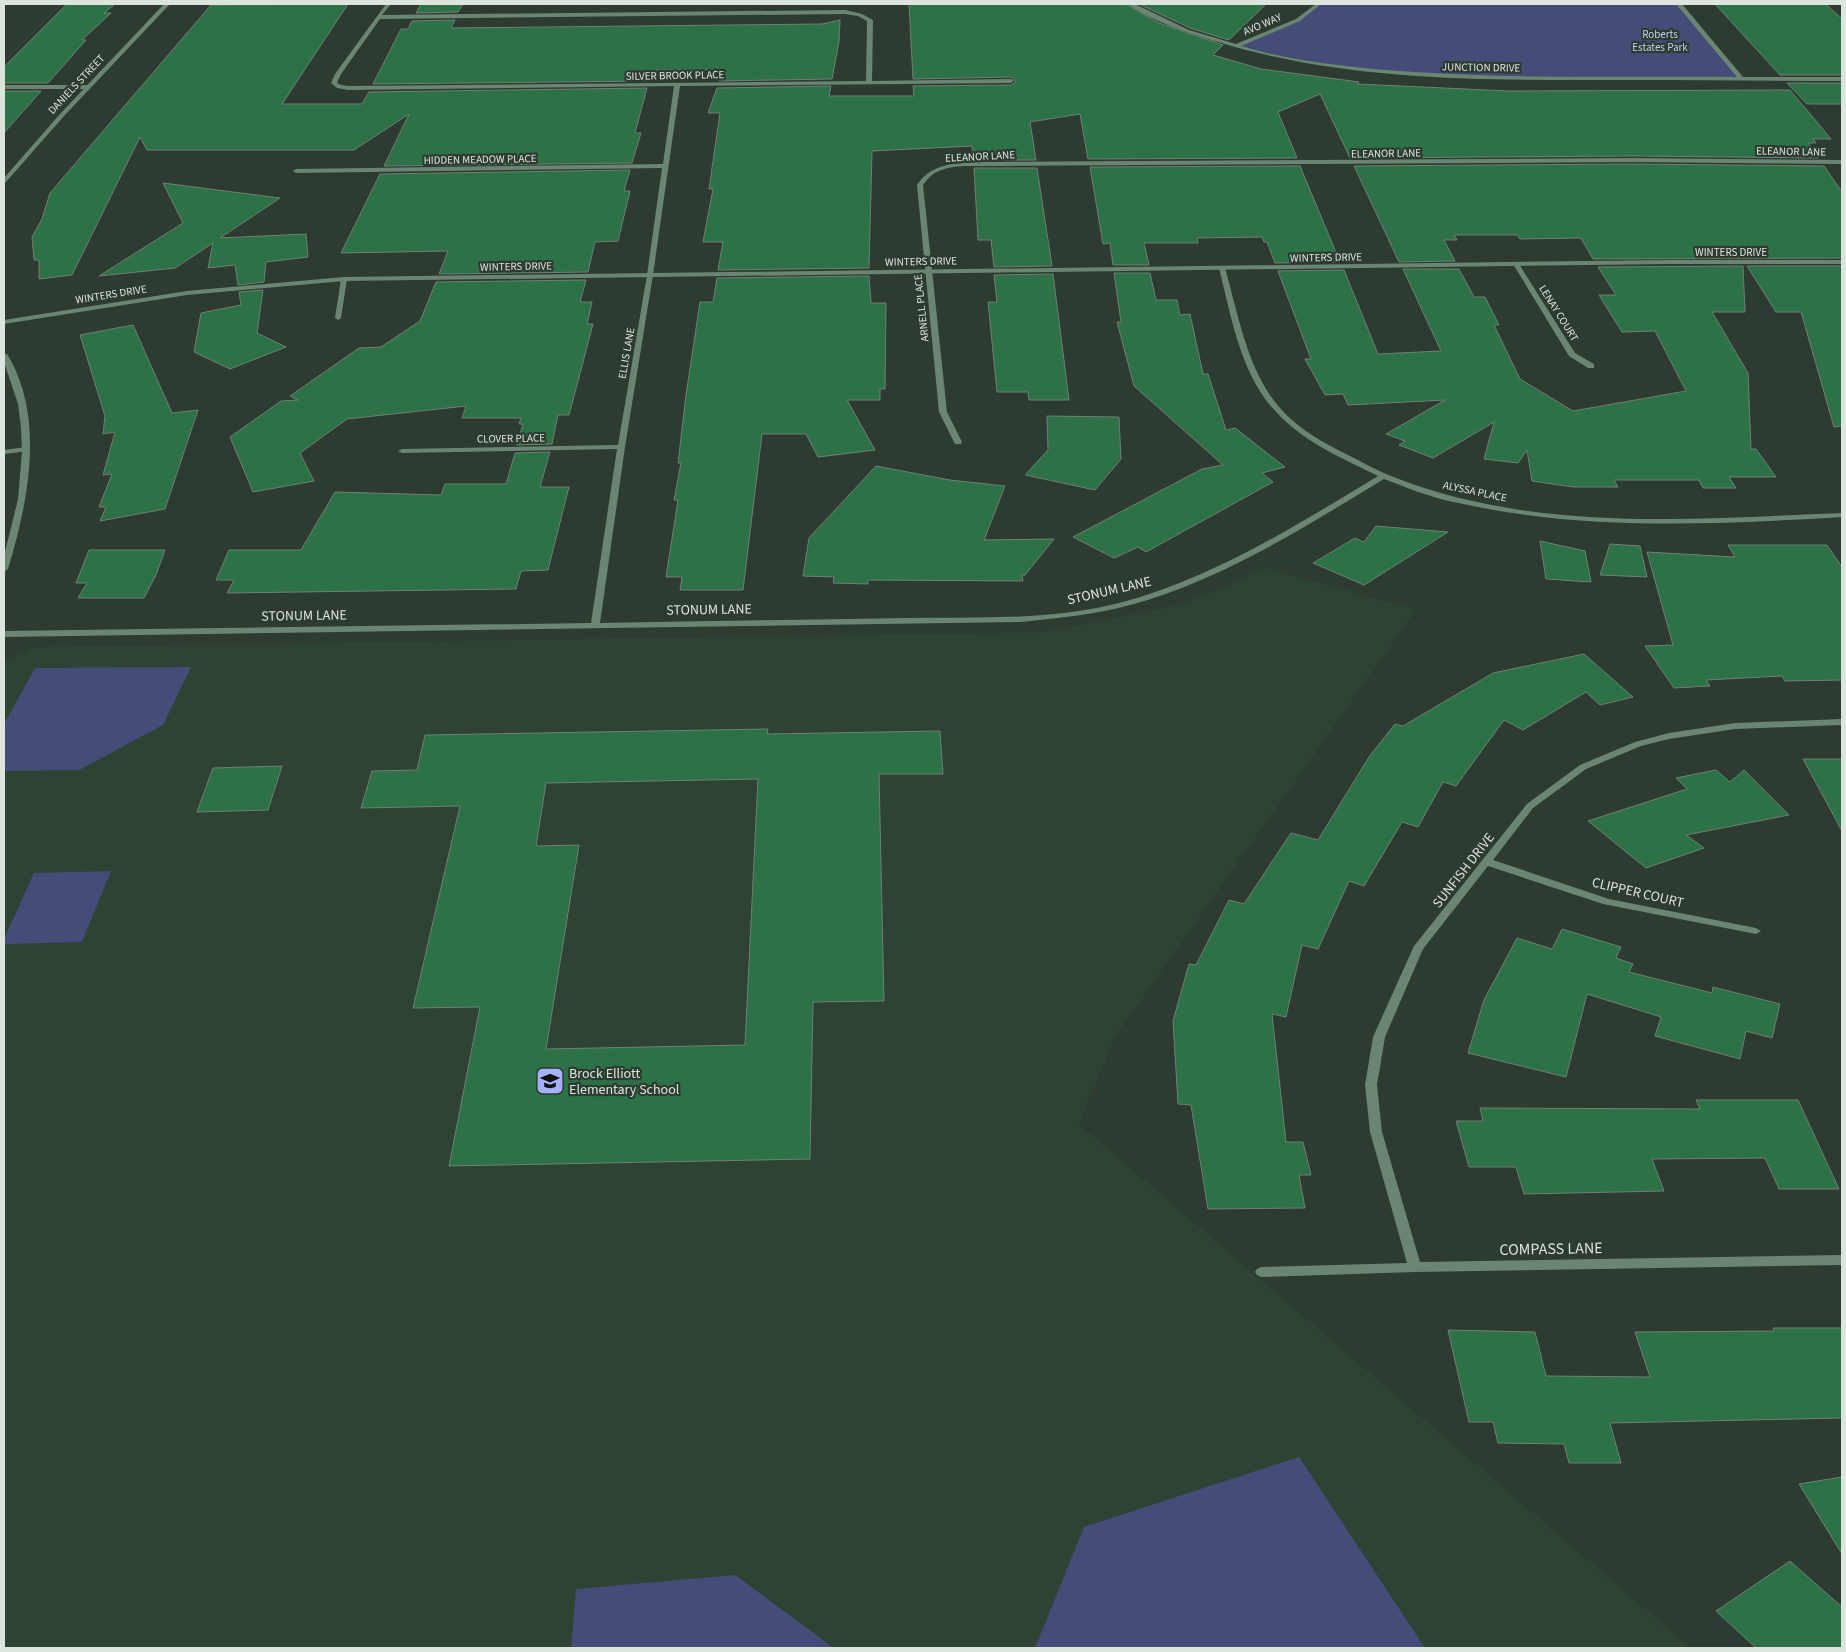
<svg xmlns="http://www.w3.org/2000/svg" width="1846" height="1652" font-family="'Source Sans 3',sans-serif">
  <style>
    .built { fill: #2e4334 }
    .green { fill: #464c78 }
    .building { fill: #2d7146; stroke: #708074; fill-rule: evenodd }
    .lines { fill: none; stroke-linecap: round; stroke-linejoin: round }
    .minor { fill: #6a8672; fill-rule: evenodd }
    .tertiary { fill: #6a8672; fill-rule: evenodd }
    .labels { text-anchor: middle; stroke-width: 4.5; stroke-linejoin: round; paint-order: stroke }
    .far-street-label { font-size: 11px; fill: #dbe4dd; stroke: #2d3b31 }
    .far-park-label { font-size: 11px; fill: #c7cef2; stroke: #2d3b31 }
    .street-label { font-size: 14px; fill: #dbe4dd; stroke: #2d3b31 }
    .poi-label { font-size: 14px; fill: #dbe4dd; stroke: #2d3b31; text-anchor: start }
    .near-street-label { font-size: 16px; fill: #dbe4dd; stroke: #2d3b31 }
  </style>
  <rect width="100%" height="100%" fill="#2d3b31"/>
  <path class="built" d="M1267 568 1416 610 1115 1037 1079 1124 1691 1648H4V662L35 647 1044 632 1181 605Z"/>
  <g class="green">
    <path d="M1319 4H1679L1741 78 1444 76 1320 64 1236 46 1298 20Z"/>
    <path d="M191 667 163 725 79 770 4 771V724L35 668Z"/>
    <path d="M111 871 82 942 4 944V939L34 873Z"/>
    <path d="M1299 1457 1425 1648H1035L1084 1527Z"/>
    <path d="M735 1575 834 1648H571L576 1589Z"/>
  </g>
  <g class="building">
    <path d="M67 4H115L104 13H111L82 40H86L48 83H4V67Z"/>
    <path d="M348 4 282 104H362L369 92 647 88 635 133H641L632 163 384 166 409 114 354 150H147L140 137 72 275 39 279V260H34L32 237 42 219 50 193 211 5Z"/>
    <path d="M421 4H463L458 12 416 13Z"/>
    <path d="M909 4H1126L1159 23 1223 45 1213 55 1261 69 1359 82 1358 84 1508 91 1790 90 1831 139H1813L1816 143H1808L1818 158 1634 156 1350 158 1320 94 1278 112 1297 158 1088 159 1080 114 1030 122 1036 160H973L972 146 872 151 869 268 718 270 723 242H703L713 189H709L720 113H708L717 88 831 86 829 96H914L913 86 1011 85 1016 82 1011 77 913 79Z"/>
    <path d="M1139 4H1266L1229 40 1190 28Z"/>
    <path d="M1715 4H1826L1842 19V75H1780Z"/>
    <path d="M455 20 451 28 822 24 840 20 839 42 832 79 719 81 723 70H656L652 71 649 81 373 84 401 29H408L412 21Z"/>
    <path d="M1787 83H1842V104H1807Z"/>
    <path d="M4 91H41L4 133Z"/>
    <path d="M1634 164 1824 166 1842 192V258L1593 259 1581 238 1520 239 1517 235H1454L1457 240H1444L1455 261 1399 262 1354 166Z"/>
    <path d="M1300 166 1340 262 1275 263 1267 242H1264L1262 237 1197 238 1198 243H1144L1149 265H1113L1110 243 1103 244 1090 167Z"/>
    <path d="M974 168H1037L1052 266 994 267 991 240H978Z"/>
    <path d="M630 170 624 191H630L618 241 595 242 588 272 439 274 448 251 341 253 380 174Z"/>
    <path d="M163 183 280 198 220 238 306 234 308 257 266 262 264 282 238 285 235 265 208 268 213 243 175 268 99 276 183 223Z"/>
    <path d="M1743 266 1745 312H1712L1748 373 1751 449H1756L1776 477H1729L1736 488H1703L1699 480H1614L1618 487H1573L1532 481 1527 450 1518 463 1484 459 1494 422 1433 458 1399 445 1405 441 1386 434 1445 400 1348 405 1343 394 1325 395 1305 359H1311L1278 271 1344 270 1378 354 1441 351 1403 269H1459L1474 297H1485L1499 325H1494L1520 379 1573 411 1686 391 1655 331 1622 332 1599 295H1616L1598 267Z"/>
    <path d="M1747 266H1842V426L1834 427 1801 312H1776Z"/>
    <path d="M1114 273H1150L1156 300H1177L1180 315 1190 314 1203 374H1208L1226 430 1235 428 1285 467 1262 473 1273 482 1146 552 1138 547 1114 558 1073 537 1202 469 1223 465 1134 386 1117 322H1121Z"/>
    <path d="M1053 274 1069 400H1029L1028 392H997L988 302H997L994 275Z"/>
    <path d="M869 276 871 303H886L885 389H880V400H847L875 450 818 457 806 434H762L743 590H680L682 577H666L678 500H674L681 463H678L686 395 700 302H713L717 278Z"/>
    <path d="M586 280 580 302H592L587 324H593L569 415H558L552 444 517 445 523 424H519L521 418H462L466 406 347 419 300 453 314 481 253 492 230 437 281 401 298 400 290 396 359 348 381 347 420 321 436 282Z"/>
    <path d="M263 290 257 333 286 347 230 369 194 352 201 313 241 305 239 292Z"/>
    <path d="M133 325 172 413 198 410 165 509 100 521 106 507H99L112 474 103 475 115 432 103 434 105 416 80 335Z"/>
    <path d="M1047 416 1119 417 1121 459 1095 490 1025 475 1048 450Z"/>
    <path d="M550 452 540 487H569L548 570 521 571 516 589 227 593 234 580H216L229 550H301L335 492 441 495 445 484H506L515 453Z"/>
    <path d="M876 466 950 480 1005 486 984 540 1054 539 1025 575H1022L1023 581 868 580V584L833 583 834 577 803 576 809 538Z"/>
    <path d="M1376 526 1448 532 1364 585 1313 563 1355 538 1364 542Z"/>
    <path d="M1540 541 1585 551 1591 582 1546 579Z"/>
    <path d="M1610 544 1640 546 1647 577 1600 575Z"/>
    <path d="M1728 545H1827L1842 567V680L1785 681 1782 676 1706 680 1710 686 1674 688 1645 646 1673 645 1647 552 1735 557Z"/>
    <path d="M89 550H165L156 575 144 598H78L87 583H76Z"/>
    <path d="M1584 654 1633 697 1600 705 1586 692 1523 730 1504 720 1456 786 1443 782 1418 827 1402 822 1364 886 1349 881 1318 949 1302 945 1286 1017 1272 1014 1286 1142H1303L1311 1175H1299L1305 1208 1208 1209 1191 1105 1178 1104 1173 1021 1189 964 1196 965 1229 900 1244 904 1291 833 1318 840 1369 757 1395 724 1403 726 1493 673Z"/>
    <path d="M768 729 767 734 940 731 943 774H879L884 1001 813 1002 810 1159 449 1166 480 1007 413 1008 460 806 361 808 372 771 417 770 425 735ZM758 779 745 1045 546 1049 579 845 536 846 546 783Z"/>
    <path d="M1803 759H1842V831Z"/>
    <path d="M282 766 268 810 197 812 213 768Z"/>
    <path d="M1716 770 1730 782 1744 770 1789 815 1686 835 1704 848 1646 868 1588 821 1687 789 1676 778Z"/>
    <path d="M1562 929 1621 947 1616 958 1633 964 1629 972 1712 993 1713 987 1780 1004 1772 1038 1746 1031 1740 1059 1655 1036 1661 1017 1587 994 1566 1077 1468 1053 1484 1000 1517 938 1552 949Z"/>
    <path d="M1696 1100H1798L1839 1189H1779L1765 1158 1652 1159 1664 1191 1524 1194 1516 1167H1469L1456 1121H1483L1480 1108 1700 1109Z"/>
    <path d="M1773 1328H1842V1418L1610 1423 1621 1463H1569L1564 1444 1498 1443 1493 1422H1469L1448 1330 1535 1332 1546 1376 1650 1377 1635 1332 1774 1331Z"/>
    <path d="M1842 1477V1554L1799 1484Z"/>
    <path d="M1790 1561 1842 1607V1648H1756L1716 1611Z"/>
  </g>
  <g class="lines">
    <g class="minor">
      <path d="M386 4H391L382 15 845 10 862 14 873 20 872 81 1011 79 1014 81 1011 83 680 86 653 275 625 447 600 623C701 621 803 620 905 618 977 617 1052 621 1123 602 1215 577 1297 525 1378 476 1344 459 1308 444 1281 417 1241 379 1232 319 1219 268L1222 266 1225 268C1238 313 1246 364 1275 402 1294 427 1325 444 1354 458 1366 464 1378 471 1391 476 1533 533 1693 519 1842 513V517C1711 525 1577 531 1449 501 1427 496 1405 487 1384 479 1303 528 1222 580 1130 605 1094 615 1057 618 1021 622L4 637V631L591 623 617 449 402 453 398 451 402 449 618 445 647 275 662 168 296 173 293 171 296 169 663 164 674 86 348 90 337 88 331 83 335 74ZM845 14 858 16 867 21 866 81 348 86 341 85 337 83 341 74 380 19Z"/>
      <path d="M1128 4H1135L1189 30 1236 44 1296 19 1316 4H1321L1300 21 1241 46C1296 62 1356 68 1414 72 1521 79 1629 76 1737 77L1676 4H1682L1743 77H1842V81C1772 81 1701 80 1631 80 1493 80 1352 83 1218 42 1191 34 1151 21 1128 4Z"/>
      <path d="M4 85H88L91 87 88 89H4Z"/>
      <path d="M1634 158 1842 160V164L1634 162 983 166C961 166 936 164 923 185L947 412 962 442 961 444H955L939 412 917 185C932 162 958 163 983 162Z"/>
      <path d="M1514 263 1519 264 1575 353 1594 364V368H1588L1569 356 1513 264Z"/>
      <path d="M344 277 347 279 341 318 338 320 335 318 341 279Z"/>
      <path d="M26 447 30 449 29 451 4 454V450Z"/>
      <path d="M1842 719V725L1735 729 1669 739 1641 746 1586 769 1533 808 1493 860 1609 899 1756 928 1761 931 1756 934 1603 904 1488 866 1423 949 1385 1037 1377 1085 1382 1132 1420 1262 1842 1255V1265L1415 1272 1261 1277 1257 1275 1255 1272 1257 1269 1261 1267 1407 1263 1370 1132 1365 1085 1373 1037 1414 946 1527 804 1580 765 1635 742 1669 733 1735 723Z"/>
    </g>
    <g class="tertiary">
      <path d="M164 4H170L64 116 6 182 4 183V178L60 114Z"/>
      <path d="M1670 260H1842V264H1670L344 281 187 295 4 324V320L187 291 344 277Z"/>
      <path d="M4 354H7C46 417 28 503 8 569L4 572V556L18 499 22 451 21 428 18 404 4 362Z"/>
    </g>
  </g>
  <defs>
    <symbol id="school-square" viewBox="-11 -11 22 22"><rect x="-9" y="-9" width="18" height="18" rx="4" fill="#a6b1fc" stroke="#2d3b31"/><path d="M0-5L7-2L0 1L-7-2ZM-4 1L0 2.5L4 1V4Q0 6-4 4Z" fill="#111"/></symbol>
  </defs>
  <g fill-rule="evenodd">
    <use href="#school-square" x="534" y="1065" width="32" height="32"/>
  </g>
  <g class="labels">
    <g class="far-street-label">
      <text transform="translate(1262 24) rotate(-23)" y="4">AVO WAY</text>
      <text transform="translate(1481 67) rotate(1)" y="4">JUNCTION DRIVE</text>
      <text transform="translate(675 75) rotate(-1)" y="4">SILVER BROOK PLACE</text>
      <text transform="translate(76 84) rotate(-47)" y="4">DANIELS STREET</text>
      <text transform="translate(1791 151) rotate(1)" y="4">ELEANOR LANE</text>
      <text transform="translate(1386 153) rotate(-1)" y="4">ELEANOR LANE</text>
      <text transform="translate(980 156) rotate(-3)" y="4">ELEANOR LANE</text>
      <text transform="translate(480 159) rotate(-1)" y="4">HIDDEN MEADOW PLACE</text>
      <text x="1731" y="256">WINTERS DRIVE</text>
      <text transform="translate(1326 257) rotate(-1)" y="4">WINTERS DRIVE</text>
      <text transform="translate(921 261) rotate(-1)" y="4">WINTERS DRIVE</text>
      <text transform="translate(516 266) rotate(-1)" y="4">WINTERS DRIVE</text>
      <text transform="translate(111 294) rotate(-9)" y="4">WINTERS DRIVE</text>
      <text transform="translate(921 308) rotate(-96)" y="4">ARNELL PLACE</text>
      <text transform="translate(1559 313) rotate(58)" y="4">LENAY COURT</text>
      <text transform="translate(626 353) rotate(-80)" y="4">ELLIS LANE</text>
      <text transform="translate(511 438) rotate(-1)" y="4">CLOVER PLACE</text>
      <text transform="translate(1475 491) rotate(12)" y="4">ALYSSA PLACE</text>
    </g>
    <g class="far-park-label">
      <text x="1660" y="38">Roberts<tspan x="1660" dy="13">Estates Park</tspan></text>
    </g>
    <g class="street-label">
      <text transform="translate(1109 590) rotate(-13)" y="5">STONUM LANE</text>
      <text transform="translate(709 609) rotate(-1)" y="5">STONUM LANE</text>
      <text transform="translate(304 615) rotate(-1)" y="5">STONUM LANE</text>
      <text transform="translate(1463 870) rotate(-52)" y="5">SUNFISH DRIVE</text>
      <text transform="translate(1638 892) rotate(13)" y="5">CLIPPER COURT</text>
    </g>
    <g class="poi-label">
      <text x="569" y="1078">Brock Elliott<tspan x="569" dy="16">Elementary School</tspan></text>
    </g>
    <g class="near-street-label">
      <text transform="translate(1551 1248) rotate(-1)" y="6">COMPASS LANE</text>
    </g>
  </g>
  <rect width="1846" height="1652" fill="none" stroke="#dbe4dd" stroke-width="10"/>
</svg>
